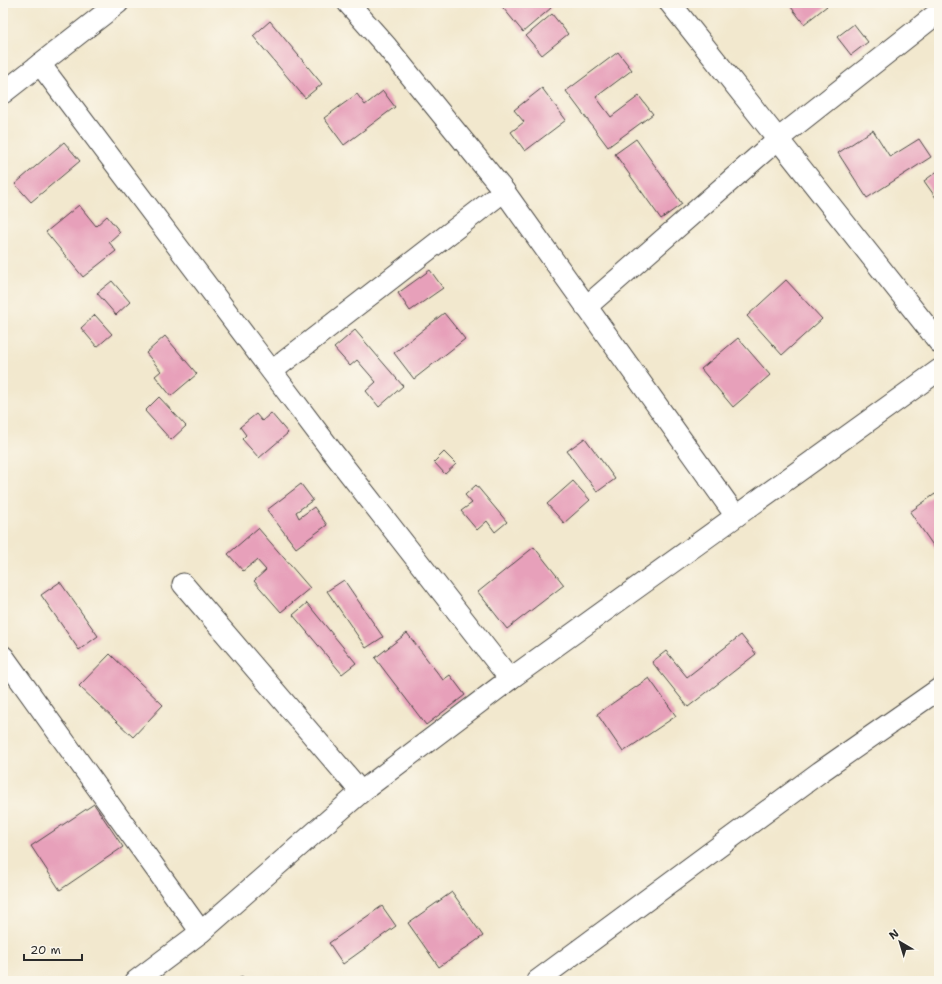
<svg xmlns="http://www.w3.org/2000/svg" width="942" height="984" font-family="'Shantell Sans',sans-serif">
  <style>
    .building { fill: #e7a0ba }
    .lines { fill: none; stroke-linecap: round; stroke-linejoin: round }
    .street-casing { stroke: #494743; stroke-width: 23 }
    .street { stroke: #fff; stroke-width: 21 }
  </style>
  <rect width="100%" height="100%" fill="#fbf7ec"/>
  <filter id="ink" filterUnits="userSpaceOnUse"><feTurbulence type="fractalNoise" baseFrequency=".025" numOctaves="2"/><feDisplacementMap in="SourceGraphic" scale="8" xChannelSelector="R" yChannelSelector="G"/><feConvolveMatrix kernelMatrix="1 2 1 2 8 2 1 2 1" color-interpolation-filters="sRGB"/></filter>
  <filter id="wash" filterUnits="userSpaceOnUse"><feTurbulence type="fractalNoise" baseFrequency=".012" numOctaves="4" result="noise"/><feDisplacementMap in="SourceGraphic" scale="16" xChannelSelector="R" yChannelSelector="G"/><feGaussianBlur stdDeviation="0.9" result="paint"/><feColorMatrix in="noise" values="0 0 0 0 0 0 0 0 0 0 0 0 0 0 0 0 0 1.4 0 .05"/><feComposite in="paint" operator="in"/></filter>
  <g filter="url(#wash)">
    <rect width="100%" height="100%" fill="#f2e8ce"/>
    <g id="blocks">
      <g class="building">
        <path d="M499 3H547L551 8 523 32Z"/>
        <path d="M797 3H824L827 6 804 24 791 7Z"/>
        <path d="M552 14 568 34 542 55 526 36Z"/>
        <path d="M270 21 322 84 305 98 253 36Z"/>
        <path d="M854 24 868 42 851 55 837 37Z"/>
        <path d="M618 52 632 70 596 97 611 117 639 96 653 114 608 147 566 91Z"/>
        <path d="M542 88 566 120 525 151 511 132 524 122 514 110Z"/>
        <path d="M383 91 395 107 344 145 324 118 357 94 365 105Z"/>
        <path d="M873 130 890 157 919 139 931 157 867 198 838 153Z"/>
        <path d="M636 139 682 204 661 219 615 154Z"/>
        <path d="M64 142 80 161 31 202 15 184Z"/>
        <path d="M939 170V202L924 181Z"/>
        <path d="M79 205 96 226 107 216 120 232 109 242 116 251 83 277 46 232Z"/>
        <path d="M430 270 443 288 410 311 398 293Z"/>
        <path d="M786 280 822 319 782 355 747 316Z"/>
        <path d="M112 281 130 302 116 315 97 293Z"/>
        <path d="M444 313 465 339 414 379 394 353Z"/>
        <path d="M95 315 112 334 97 347 81 328Z"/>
        <path d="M355 330 403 386 379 407 366 391 376 382 357 360 350 366 334 348Z"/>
        <path d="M165 336 197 374 171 396 155 376 161 371 146 353Z"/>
        <path d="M738 338 770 375 733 407 701 369Z"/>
        <path d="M159 397 186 426 171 440 145 411Z"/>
        <path d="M271 413 288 433 259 458 242 439 246 435 240 427 256 414 262 421Z"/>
        <path d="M585 438 615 479 597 492 567 451Z"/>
        <path d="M444 452 456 464 445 474 434 462Z"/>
        <path d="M573 481 590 500 564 523 547 504Z"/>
        <path d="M301 484 313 500 296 512 299 518 314 507 327 525 296 548 267 510Z"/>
        <path d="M476 485 507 522 495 532 487 521 477 530 461 511 472 503 465 495Z"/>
        <path d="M935 494 939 499V554L910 512Z"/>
        <path d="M258 528 310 588 281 612 254 581 266 570 257 560 243 571 228 554Z"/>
        <path d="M534 547 564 585 507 629 478 592Z"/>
        <path d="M344 580 383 637 366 648 327 591Z"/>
        <path d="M60 582 98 636 79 650 41 595Z"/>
        <path d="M307 603 356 663 342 674 293 615Z"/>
        <path d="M407 633 443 680 450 675 465 695 426 725 375 658Z"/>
        <path d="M741 635 756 654 688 707 652 662 666 651 687 677Z"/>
        <path d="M110 654 163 705 133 737 79 686Z"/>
        <path d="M649 678 676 716 623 752 597 714Z"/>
        <path d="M94 804 123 847 60 890 31 846Z"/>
        <path d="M452 892 483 936 439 967 408 923Z"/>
        <path d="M382 906 396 926 343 964 329 943Z"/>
        <path d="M242 976 246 981H236Z"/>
      </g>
    </g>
  </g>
  <g filter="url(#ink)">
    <use href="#blocks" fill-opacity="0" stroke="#494743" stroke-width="1"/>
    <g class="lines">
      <defs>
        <g id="street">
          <path d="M348 3 387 47 504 191 736 516"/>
          <path d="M670 3 939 342"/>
          <path d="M40 64 331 450 510 679"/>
          <path d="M3 93 118 3"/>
          <path d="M586 307 778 139 939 12"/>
          <path d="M272 371 504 191"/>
          <path d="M183 584 361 792"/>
          <path d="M3 656 201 932"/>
          <path d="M136 981 201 932 361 792 510 679 939 370"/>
          <path d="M537 981 820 772 939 689"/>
        </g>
      </defs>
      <use href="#street" class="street-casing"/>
      <use href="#street" class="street"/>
    </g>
  </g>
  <rect width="942" height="984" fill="none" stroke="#fbf7ec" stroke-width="16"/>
  <g transform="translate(900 942) rotate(322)" stroke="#fbf7ec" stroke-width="3" paint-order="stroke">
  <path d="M0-3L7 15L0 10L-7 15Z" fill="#2b2b2b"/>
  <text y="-6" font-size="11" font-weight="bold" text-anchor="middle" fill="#2b2b2b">N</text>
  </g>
  <path d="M24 954v6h58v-6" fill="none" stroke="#2b2b2b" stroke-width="2"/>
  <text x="30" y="954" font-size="12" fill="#2b2b2b" stroke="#fbf7ec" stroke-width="3" paint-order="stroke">20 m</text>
</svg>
